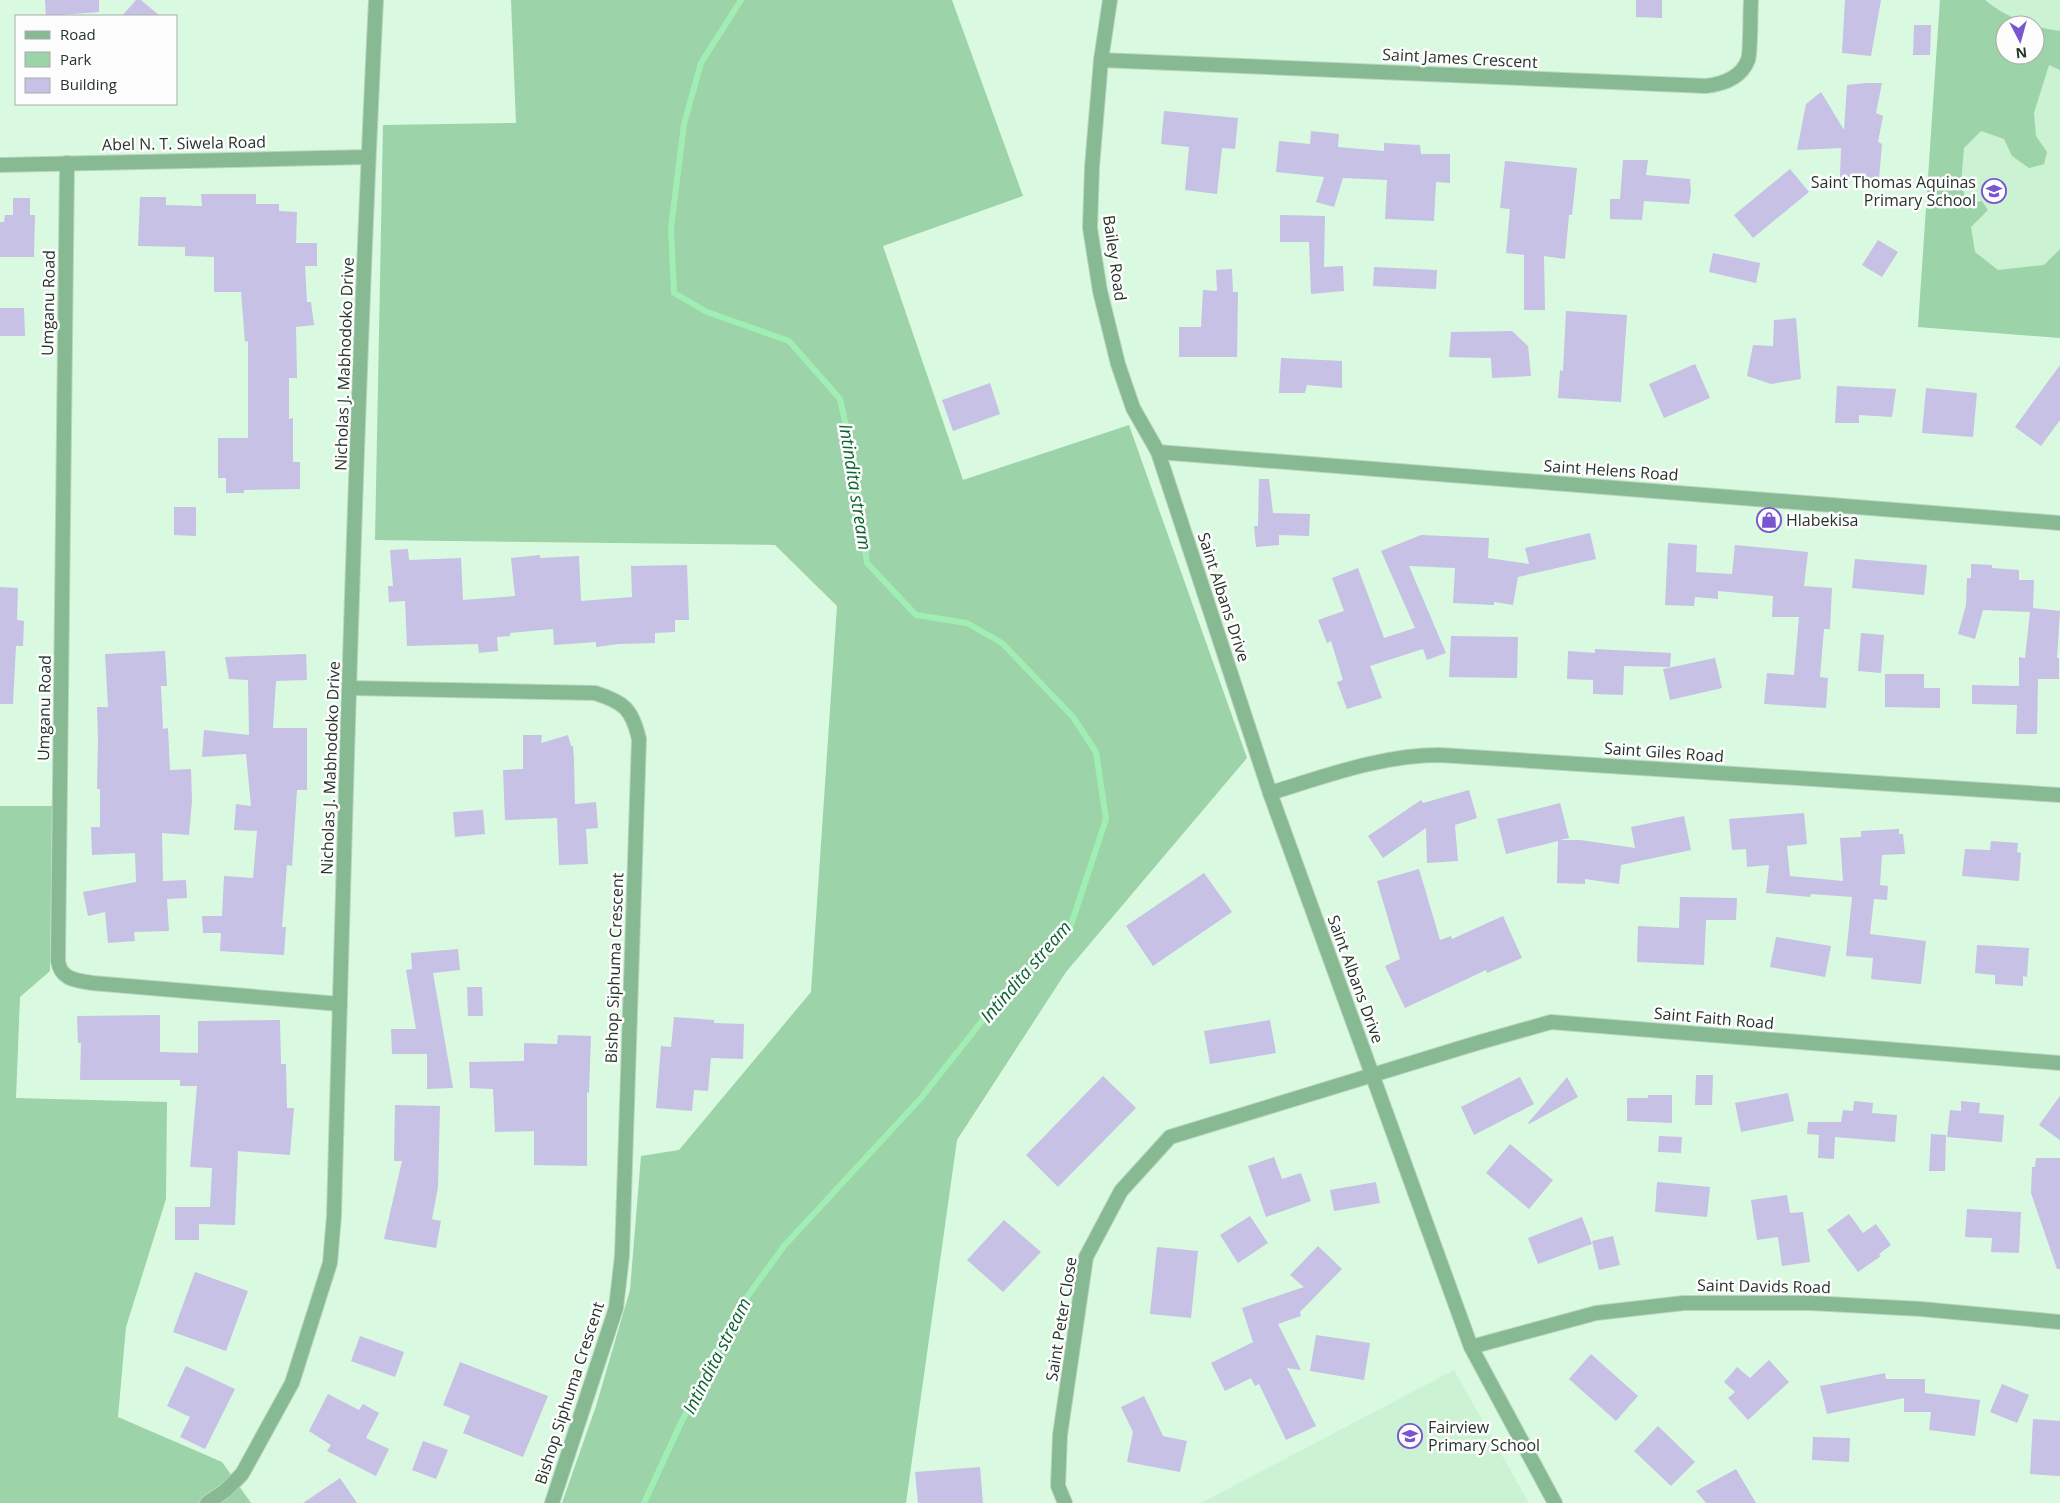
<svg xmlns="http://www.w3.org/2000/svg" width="2060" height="1503" font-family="'Open Sans',sans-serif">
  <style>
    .built { fill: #caf2d3; fill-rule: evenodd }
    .green { fill: #9cd3a8; fill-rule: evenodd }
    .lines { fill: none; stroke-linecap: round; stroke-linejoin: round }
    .stream { stroke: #a1eeb4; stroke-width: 6 }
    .building { fill: #c6c1e5 }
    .minor-casing { stroke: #b9d6bf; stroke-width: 16 }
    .minor { stroke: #87b993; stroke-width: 14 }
    .labels { text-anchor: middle; stroke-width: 5; stroke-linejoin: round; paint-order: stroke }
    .street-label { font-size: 16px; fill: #27342a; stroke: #fdfdfd }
    .poi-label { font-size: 16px; fill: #27342a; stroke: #fdfdfd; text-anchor: start }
    .water-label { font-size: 18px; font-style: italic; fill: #0a622f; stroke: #fdfdfd }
  </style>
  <rect width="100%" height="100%" fill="#d9fae0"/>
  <g class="built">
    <path d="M1940 0H2060V338L1918 327ZM2005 25H2035V55H2005Z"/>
    <path d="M1454 1370 1529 1503H1201Z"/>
  </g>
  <g class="green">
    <path d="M511 0H952L1023 196 883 246 963 480 1129 425 1247 758 1066 972 957 1140 906 1503H562L596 1406 630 1290 641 1156 679 1150 811 992 837 606 775 545 375 540 383 125 516 123Z"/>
    <path d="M1940 0H1985C2004 16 2035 29 2060 31V70L2049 65 2034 113 2036 136 2047 152 2044 164 2029 168 2012 156 2004 139 1981 131 1964 148 1961 183 1967 204 1982 201 1988 210 1971 227 1975 252 1998 270 2044 265 2060 249V338L1918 327ZM2005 25H2035V55H2005Z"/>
    <path d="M0 806H52L50 971 20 997 16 1098 167 1102 166 1199 126 1327 118 1417 222 1462 251 1503H0Z"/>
  </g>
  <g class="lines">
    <path class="stream" d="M644 1503 679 1427 736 1312 784 1246 921 1098 1001 997 1071 925 1106 819 1096 752 1073 717 1002 643 967 623 916 615 867 563 854 462 840 399 789 341 707 312 674 293 671 228 684 124 701 63 741 0"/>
  </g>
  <g class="building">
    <path d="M45 0H99V12L46 16Z"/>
    <path d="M136 0H141L160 16H122Z"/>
    <path d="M1636 0H1662V18L1636 17Z"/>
    <path d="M1845 0H1881L1871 56 1842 53Z"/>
    <path d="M1914 25H1931L1930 55H1913Z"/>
    <path d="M1866 83H1882L1876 113 1883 116 1878 142 1882 144 1879 178 1840 177 1841 148 1797 150 1806 104 1821 92 1844 130 1847 85Z"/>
    <path d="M1164 111 1238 118 1235 149 1222 148 1217 194 1185 190 1189 147 1161 144Z"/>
    <path d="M1311 131 1339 134 1338 147 1384 151V143L1420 145 1421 154H1450V183L1436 182 1434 221 1385 219 1387 180 1343 178 1334 207 1316 202 1324 177 1276 172 1279 141 1310 144Z"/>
    <path d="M1623 160H1648L1646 175 1690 179 1691 191 1689 204 1644 201 1642 220 1610 219V199H1620Z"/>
    <path d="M1505 161 1577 168 1572 215H1569L1565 259 1544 256 1545 310H1524V255L1506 253 1510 209 1500 208Z"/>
    <path d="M1790 169 1809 192 1753 238 1734 215Z"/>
    <path d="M201 194H256V204H279V211L297 212 296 243H317V266H305L307 302H311L314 325 296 327 297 378H289V419L293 418V462H300V489L244 490V493H226V478H218V438H248V341L245 342 241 292H214V257L185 256V247L138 246 140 197H166V205L202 206Z"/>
    <path d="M13 198H30V215H35L34 257H0V222H4L5 215H13Z"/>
    <path d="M1280 215 1325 216 1324 267 1343 266 1344 291 1311 294 1309 242H1280Z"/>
    <path d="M1878 240 1898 252 1882 277 1862 265Z"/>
    <path d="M1713 253 1760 263 1756 283 1709 272Z"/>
    <path d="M1374 267 1437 270 1436 289 1373 286Z"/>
    <path d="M1232 269 1233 292H1238L1237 357H1179V327H1201L1203 290 1217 291 1216 270Z"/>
    <path d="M0 308H24L25 336H0Z"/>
    <path d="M1566 311 1627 315 1621 402 1558 398 1560 370 1563 371Z"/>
    <path d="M1796 318 1801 379 1771 384 1747 376 1753 345 1773 346 1774 320Z"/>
    <path d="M1512 331 1528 346 1531 376 1492 378 1491 358 1449 357 1451 332Z"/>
    <path d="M1281 358 1342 361V388L1307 385 1305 393H1279Z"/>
    <path d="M1695 364 1710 398 1664 418 1649 384Z"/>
    <path d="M2060 365V420L2041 446 2015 427Z"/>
    <path d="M990 383 1000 414 953 431 942 400Z"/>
    <path d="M1837 386 1896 389 1892 417 1859 415V423H1835Z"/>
    <path d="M1926 388 1977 393 1973 437 1922 433Z"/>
    <path d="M1259 479H1269L1273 513 1310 514 1309 536 1279 535V545L1256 547 1254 526H1258Z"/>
    <path d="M174 507H196V536L174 535Z"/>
    <path d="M1590 533 1596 559 1518 577 1513 605 1494 602V605L1453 603 1455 568 1409 566 1446 653 1427 660 1423 649 1370 666 1382 698 1347 709 1337 682 1343 680 1331 641 1327 643 1318 620 1344 611 1332 578 1358 568 1384 638 1415 628 1381 551 1421 535 1489 538 1488 558 1529 564 1525 548Z"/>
    <path d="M1668 543 1697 545 1696 572 1732 574 1735 545 1808 552 1804 586 1832 588 1830 629H1824L1820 677 1828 678 1826 708 1764 704 1767 673 1794 675 1799 617H1772L1773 596 1718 591V599L1695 597 1694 606 1665 605Z"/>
    <path d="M408 549 409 560 461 558 463 600 515 596 511 558 540 555V558L579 556 581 601 632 597 631 566 687 565 689 620H675V632L655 633V643L618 644 596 647V642L554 645 553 629 510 633V636L497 637 498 651 479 653 478 644 407 646 405 601 389 602 388 586H393L390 550Z"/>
    <path d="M1855 559 1927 565 1924 595 1852 588Z"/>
    <path d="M1971 564 1992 565V568L2019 570V580H2034L2033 608 2060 611 2057 658H2059V679H2038L2037 734H2016L2017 705 1972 704V685L2019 686V657L2025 658 2030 612 1983 610 1975 639 1958 634 1966 605 1967 578H1971Z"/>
    <path d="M0 587 18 588 17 620 24 621 23 646H16L13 704H0Z"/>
    <path d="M1861 633 1884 635 1881 673 1858 671Z"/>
    <path d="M1451 636 1518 637 1517 678 1449 677Z"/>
    <path d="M1595 649 1671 653 1670 667 1624 666 1623 695 1593 694V680L1567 679 1568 651 1595 653Z"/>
    <path d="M165 651 167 686H161L163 729 168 728 170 770 191 769 192 801 189 835 162 833 163 881 186 880 187 898 167 899 169 931 134 932 135 941 108 943 105 912 88 916 83 892 136 882 135 853 92 855 91 827H100V789H97L98 739 97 707H108L105 654Z"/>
    <path d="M306 654 307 680 276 681 273 728H307V790H297L292 866 287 865 282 927H286L284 955 220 951 221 933H203L202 916H222L224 876 253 878 257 831 234 830 236 804 251 806 246 754 202 757 204 730 249 735 248 680 229 679 225 657Z"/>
    <path d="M1715 658 1722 688 1670 700 1663 669Z"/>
    <path d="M1885 674H1924V688H1940V708L1885 707Z"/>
    <path d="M523 735H542L541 743 568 735 571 746H573L574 760 575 804 596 802 598 828 586 829 588 864 559 865 557 818 505 820 503 770 523 769Z"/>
    <path d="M1469 790 1477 818 1455 825 1458 861 1427 863 1426 828 1383 858 1368 836 1421 800 1423 803Z"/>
    <path d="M1560 803 1569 838 1560 840H1580L1635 848 1631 827 1684 816 1691 850 1621 865 1619 884 1585 879V884L1557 883 1558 841 1506 854 1497 819Z"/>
    <path d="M483 810 485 834 455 837 453 812Z"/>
    <path d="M1804 813 1807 844 1787 846 1790 876 1843 881 1840 838 1861 837V831L1899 829V834H1903L1905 854 1882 855 1880 885 1888 886 1887 900 1874 899 1870 934 1926 941 1921 984 1871 979 1873 958 1846 956 1852 897 1811 894 1810 897 1766 893 1769 865 1747 867 1746 849 1732 850 1729 819Z"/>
    <path d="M1991 841 2018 843 2017 852 2021 853 2019 881 1962 876 1965 849 1990 850Z"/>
    <path d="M1419 869 1440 940 1451 936 1452 939 1503 916 1522 958 1487 973 1486 970 1405 1008 1385 966 1400 959 1377 881Z"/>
    <path d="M1204 873 1232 912 1153 966 1126 926Z"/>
    <path d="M1680 897 1737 898 1736 920H1706L1704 965 1637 962 1638 926 1679 928Z"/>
    <path d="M1776 937 1831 946 1825 977 1770 967Z"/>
    <path d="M1977 945 2029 948 2027 977 2023 976V986L1995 984V975L1975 973Z"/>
    <path d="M458 949 460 970 433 973 453 1088 427 1089V1054H392L391 1029H416L406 970 412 969 411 953Z"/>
    <path d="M467 987H482L483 1016H468Z"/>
    <path d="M160 1015V1052L198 1053V1021L280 1020 281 1064H286L287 1108H294L290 1155 238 1151 235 1225 199 1224V1240H175V1207H210L212 1168 190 1167 197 1086H180V1080H80L81 1043H78L77 1016Z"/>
    <path d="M674 1017 714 1020V1023L744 1024 743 1059 711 1058 708 1091 694 1090 692 1111 656 1108 661 1046 671 1047Z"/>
    <path d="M1270 1020 1276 1053 1210 1064 1204 1031Z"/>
    <path d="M558 1035 591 1036 589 1093 587 1092V1166L534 1165V1131L495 1132 493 1089 470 1088 469 1062 524 1061V1043L557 1044Z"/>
    <path d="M1696 1075H1713L1712 1105H1695Z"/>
    <path d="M1103 1076 1136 1108 1058 1187 1026 1155Z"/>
    <path d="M1520 1077 1534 1104 1474 1135 1461 1107Z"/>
    <path d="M1567 1077 1578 1097 1529 1124 1528 1123Z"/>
    <path d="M1788 1093 1794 1121 1741 1132 1735 1103Z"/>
    <path d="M1648 1095H1672V1123L1627 1121V1098H1648Z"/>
    <path d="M2060 1096V1140L2039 1125Z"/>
    <path d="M1854 1101 1873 1103 1872 1113 1897 1115 1895 1142 1835 1137 1834 1159 1818 1158 1819 1135 1807 1134 1808 1122H1841L1843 1110 1853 1111Z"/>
    <path d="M1961 1101 1980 1103 1979 1113 2004 1115 2002 1142 1947 1137 1950 1110 1961 1111Z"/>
    <path d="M395 1105 440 1106 438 1187 432 1219 441 1221 436 1248 384 1239 402 1161H394Z"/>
    <path d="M1931 1134 1946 1135 1945 1171H1929Z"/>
    <path d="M1659 1136 1682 1137 1681 1153 1658 1152Z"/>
    <path d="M1510 1144 1553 1180 1529 1209 1486 1173Z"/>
    <path d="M1274 1157 1282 1179 1301 1173 1311 1201 1266 1217 1248 1166Z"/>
    <path d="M2036 1158H2060V1269H2057L2031 1193 2032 1167H2035Z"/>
    <path d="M1376 1182 1380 1203 1334 1211 1330 1190Z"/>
    <path d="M1657 1182 1710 1187 1707 1217 1655 1212Z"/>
    <path d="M1787 1195 1790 1213 1803 1212 1810 1262 1782 1266 1778 1237 1757 1240 1751 1200Z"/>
    <path d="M1967 1209 2021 1212 2019 1253 1991 1252 1992 1238 1965 1237Z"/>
    <path d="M1849 1214 1863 1233 1876 1224 1891 1245 1879 1254 1881 1256 1858 1272 1827 1230Z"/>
    <path d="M1250 1216 1268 1243 1238 1263 1220 1235Z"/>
    <path d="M1582 1217 1592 1244 1538 1264 1528 1238Z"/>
    <path d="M1004 1220 1041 1252 1003 1292 967 1260Z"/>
    <path d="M1613 1236 1620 1265 1599 1270 1592 1241Z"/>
    <path d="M1318 1246 1342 1269 1300 1312 1301 1316 1278 1324 1301 1370 1287 1368 1316 1426 1286 1440 1259 1384 1255 1386 1251 1378 1225 1391 1211 1363 1253 1342 1242 1308 1304 1287 1290 1275Z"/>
    <path d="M1157 1247 1198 1251 1191 1318 1150 1314Z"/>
    <path d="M195 1272 248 1291 226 1351 173 1332Z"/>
    <path d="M1316 1335 1370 1343 1364 1380 1310 1371Z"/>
    <path d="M360 1336 404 1352 395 1377 351 1361Z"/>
    <path d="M1591 1354 1638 1396 1616 1421 1569 1379Z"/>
    <path d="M1769 1360 1789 1382 1748 1420 1728 1398 1735 1392 1724 1382 1737 1367 1750 1378Z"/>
    <path d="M460 1362 548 1396 523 1457 463 1433 470 1416 443 1405Z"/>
    <path d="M186 1366 235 1389 205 1449 180 1437 190 1417 167 1406Z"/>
    <path d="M1885 1373 1886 1379H1925V1393L1980 1400 1975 1436 1929 1430 1931 1412H1904V1398L1827 1414 1820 1386Z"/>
    <path d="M2002 1384 2029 1395 2017 1423 1990 1412Z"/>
    <path d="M328 1394 359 1410 363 1404 379 1413 366 1438 389 1449 376 1476 327 1451 331 1445 309 1431Z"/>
    <path d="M1144 1396 1163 1436 1187 1441 1180 1472 1127 1462 1133 1432 1121 1407Z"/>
    <path d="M2033 1419 2060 1421V1476L2030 1474Z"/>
    <path d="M1658 1426 1695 1462 1671 1486 1634 1451Z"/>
    <path d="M1813 1437 1850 1438 1849 1462 1812 1460Z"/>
    <path d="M423 1441 448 1450 436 1479 412 1470Z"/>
    <path d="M980 1467 983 1503H918L915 1472Z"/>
    <path d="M1736 1469 1756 1503H1706L1696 1491Z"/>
    <path d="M340 1478 357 1503H303Z"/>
  </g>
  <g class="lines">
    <defs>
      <g id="minor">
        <path d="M1110 0 1101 60 1092 167 1090 228 1100 291 1118 364 1133 408 1158 452 1270 793 1471 1347 1555 1503"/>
        <path d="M1101 60 1706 86C1723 84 1741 78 1748 60 1751 51 1750 12 1751 0"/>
        <path d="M67 163 58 961C61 980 76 980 92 983L340 1004"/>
        <path d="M0 165 368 157"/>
        <path d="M1158 452 2060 523"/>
        <path d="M350 688 595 693C624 702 632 709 639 739L622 1256 616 1308 552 1503"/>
        <path d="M1270 793C1326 776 1381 755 1440 755L2060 795"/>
        <path d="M1471 1347 1596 1313 1684 1303H1810L1921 1309 2060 1322"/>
        <path d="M207 1503 225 1491 242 1474 292 1383 330 1263 334 1216C345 811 356 405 376 0"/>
        <path d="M1065 1503 1058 1486 1060 1435 1086 1257 1121 1191 1170 1137 1477 1043 1551 1022 2060 1063"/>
      </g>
    </defs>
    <use href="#minor" class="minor-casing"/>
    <use href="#minor" class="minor"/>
  </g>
  <defs>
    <symbol id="school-ring" viewBox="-11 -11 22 22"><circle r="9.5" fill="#fdfdfd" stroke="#7756d0" stroke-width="1.5"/><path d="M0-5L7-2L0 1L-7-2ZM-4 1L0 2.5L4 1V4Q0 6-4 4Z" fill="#7756d0"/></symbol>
    <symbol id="shop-ring" viewBox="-11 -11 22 22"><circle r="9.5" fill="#fdfdfd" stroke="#7756d0" stroke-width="1.5"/><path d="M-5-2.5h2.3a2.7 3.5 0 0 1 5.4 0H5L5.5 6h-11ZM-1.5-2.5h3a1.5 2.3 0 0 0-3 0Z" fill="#7756d0"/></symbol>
  </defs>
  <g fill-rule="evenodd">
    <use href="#school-ring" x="1980" y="177" width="28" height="28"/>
    <use href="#shop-ring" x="1755" y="506" width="28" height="28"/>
    <use href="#school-ring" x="1396" y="1422" width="28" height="28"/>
  </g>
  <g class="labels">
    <g class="street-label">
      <text transform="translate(1460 58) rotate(3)" y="6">Saint James Crescent</text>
      <text transform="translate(184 143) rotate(-1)" y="6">Abel N. T. Siwela Road</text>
      <text transform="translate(1115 258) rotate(82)" y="6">Bailey Road</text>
      <text transform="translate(48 303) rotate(-89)" y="6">Umganu Road</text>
      <text transform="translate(344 364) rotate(-88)" y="6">Nicholas J. Mabhodoko Drive</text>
      <text transform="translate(1611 470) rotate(4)" y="6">Saint Helens Road</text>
      <text transform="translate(1224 597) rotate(72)" y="6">Saint Albans Drive</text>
      <text transform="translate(44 708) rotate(-89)" y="6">Umganu Road</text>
      <text transform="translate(1664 752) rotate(4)" y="6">Saint Giles Road</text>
      <text transform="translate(330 768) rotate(-88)" y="6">Nicholas J. Mabhodoko Drive</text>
      <text transform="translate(614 968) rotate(-88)" y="6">Bishop Siphuma Crescent</text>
      <text transform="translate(1356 979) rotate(70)" y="6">Saint Albans Drive</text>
      <text transform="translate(1714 1018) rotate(5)" y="6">Saint Faith Road</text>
      <text transform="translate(1764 1286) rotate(1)" y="6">Saint Davids Road</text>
      <text transform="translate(1061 1319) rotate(-81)" y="6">Saint Peter Close</text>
      <text transform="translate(569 1393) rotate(-72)" y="6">Bishop Siphuma Crescent</text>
    </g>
    <g class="poi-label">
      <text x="1976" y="188" text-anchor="end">Saint Thomas Aquinas<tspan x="1976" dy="18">Primary School</tspan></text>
      <text x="1786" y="526">Hlabekisa</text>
      <text x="1428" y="1433">Fairview<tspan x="1428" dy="18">Primary School</tspan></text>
    </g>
    <g class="water-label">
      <text transform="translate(855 487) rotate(81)" y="6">Intindita stream</text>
      <text transform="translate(1026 972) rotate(-49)" y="6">Intindita stream</text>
      <text transform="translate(717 1356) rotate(-63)" y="6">Intindita stream</text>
    </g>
  </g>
  <rect x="15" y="15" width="162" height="90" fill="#fdfdfd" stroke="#a7ada9"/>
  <rect x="25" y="31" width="25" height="8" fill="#87b993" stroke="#a7ada9"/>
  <text x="60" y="40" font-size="15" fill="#27342a">Road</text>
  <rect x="25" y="52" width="25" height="15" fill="#9cd3a8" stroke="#a7ada9"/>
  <text x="60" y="65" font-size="15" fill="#27342a">Park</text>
  <rect x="25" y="78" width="25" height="15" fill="#c6c1e5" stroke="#a7ada9"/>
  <text x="60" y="90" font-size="15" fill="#27342a">Building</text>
  <g transform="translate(2020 40) rotate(174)"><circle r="24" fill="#fdfdfd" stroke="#a7ada9"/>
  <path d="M0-4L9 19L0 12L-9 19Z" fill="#7756d0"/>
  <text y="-8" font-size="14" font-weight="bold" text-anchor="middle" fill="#27342a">N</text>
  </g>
</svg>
